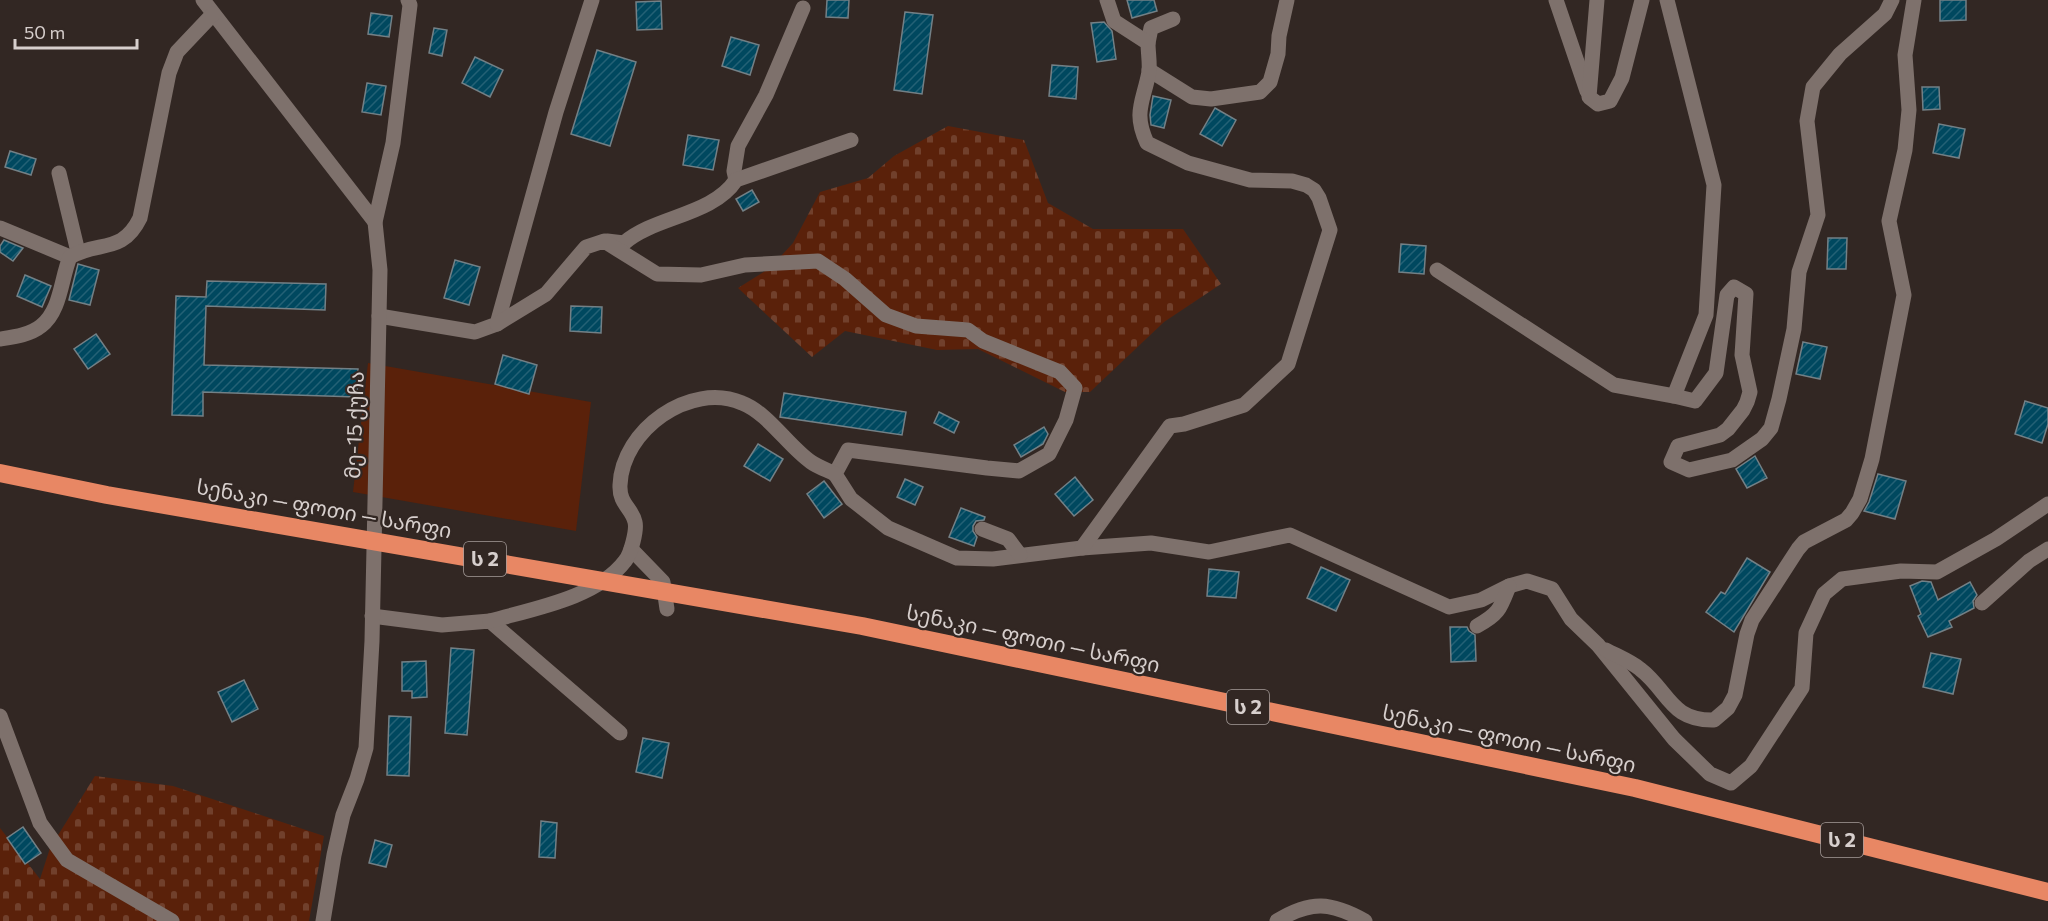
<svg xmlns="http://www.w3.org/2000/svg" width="2048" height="921" font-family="Commissioner,'Noto Sans Georgian',sans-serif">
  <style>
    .cemetery { fill: url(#cemetery-stones) }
    .pitch { fill: #5a210a }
    .building { fill: url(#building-hatch); stroke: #738086; stroke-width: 1.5 }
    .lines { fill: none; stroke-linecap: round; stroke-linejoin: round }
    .minor { stroke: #7e716c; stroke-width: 15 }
    .highway { stroke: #e88764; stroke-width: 18 }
    .labels { text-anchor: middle; stroke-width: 4.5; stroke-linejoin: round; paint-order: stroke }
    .shield { fill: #322723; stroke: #a69d9a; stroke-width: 1.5 }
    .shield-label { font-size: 20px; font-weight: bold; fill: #d7cfcd }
    .street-label { font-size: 21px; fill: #d7cfcd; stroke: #322723 }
  </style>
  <defs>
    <pattern id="cemetery-stones" width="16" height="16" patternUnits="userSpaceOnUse" patternTransform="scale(1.5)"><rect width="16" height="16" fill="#5a210a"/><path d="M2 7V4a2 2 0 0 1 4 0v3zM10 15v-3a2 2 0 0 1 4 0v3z" fill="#71402c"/></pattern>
    <pattern id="building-hatch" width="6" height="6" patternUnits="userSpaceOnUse" patternTransform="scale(1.5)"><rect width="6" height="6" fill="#00485f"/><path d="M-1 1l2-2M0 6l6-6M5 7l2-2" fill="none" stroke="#246175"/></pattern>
  </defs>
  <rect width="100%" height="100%" fill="#322723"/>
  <g class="cemetery">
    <path d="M948 126 1024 140 1048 203 1093 229H1183L1221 284 1164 322 1090 392H1065L978 349 937 350 845 331 812 357 738 288 770 268 793 243 820 192 868 178 894 156Z"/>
    <path d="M95 776 173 786 324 836 309 921H0V828L40 879 50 848Z"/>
  </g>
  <path class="pitch" d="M368 363 591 402 576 531 353 492Z"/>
  <g class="building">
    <path d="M827 0H849L848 18 826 17Z"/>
    <path d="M1127 0H1154L1157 11 1132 18Z"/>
    <path d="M1940 0H1966V20L1940 21Z"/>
    <path d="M661 1 662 29 637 30 636 2Z"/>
    <path d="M905 12 933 15 922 94 894 90Z"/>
    <path d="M371 13 392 16 389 37 368 34Z"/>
    <path d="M1104 22 1112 31 1116 59 1097 62 1091 23Z"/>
    <path d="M434 28 447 30 442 56 429 53Z"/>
    <path d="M731 37 759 45 750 75 722 66Z"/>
    <path d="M597 50 636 62 610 146 571 134Z"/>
    <path d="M475 57 503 70 490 97 462 83Z"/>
    <path d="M1052 65 1078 67 1076 99 1049 96Z"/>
    <path d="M367 83 386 86 381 115 362 112Z"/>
    <path d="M1922 87H1939L1940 109 1923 110Z"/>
    <path d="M1153 96 1171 100 1164 128 1151 125 1150 115Z"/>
    <path d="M1215 108 1236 120 1222 146 1200 134Z"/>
    <path d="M1939 124 1965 129 1959 158 1933 153Z"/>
    <path d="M688 135 719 140 713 170 683 165Z"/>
    <path d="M10 151 36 159 31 175 5 167Z"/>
    <path d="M752 190 759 202 743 211 736 199Z"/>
    <path d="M1828 238H1847L1846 269H1827Z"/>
    <path d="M4 240 23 248 13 261 0 252V246Z"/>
    <path d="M1401 244 1426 246 1424 274 1399 272Z"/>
    <path d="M455 260 480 267 469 305 444 298Z"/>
    <path d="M78 264 99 270 90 305 69 300Z"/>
    <path d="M25 275 51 286 42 307 17 296Z"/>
    <path d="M207 281 326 284 325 310 206 306 204 365 358 369 357 397 203 392V416L172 415 176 296 206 297Z"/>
    <path d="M571 306 602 307 601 333 570 331Z"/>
    <path d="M96 334 110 354 88 369 74 349Z"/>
    <path d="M1803 342 1827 347 1820 379 1796 374Z"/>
    <path d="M503 355 537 365 529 394 495 384Z"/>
    <path d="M784 393 906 412 902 435 780 417Z"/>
    <path d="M2025 401 2048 408V424L2042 443 2015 434Z"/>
    <path d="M939 412 959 422 954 433 934 423Z"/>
    <path d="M1044 427 1048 434 1043 444 1021 457 1014 445Z"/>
    <path d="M758 444 783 459 770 481 744 466Z"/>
    <path d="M1755 456 1767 478 1747 488 1736 469Z"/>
    <path d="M1878 474 1906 481 1895 519 1864 511 1869 502Z"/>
    <path d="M1075 477 1093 500 1074 516 1055 494Z"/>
    <path d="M905 479 923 487 915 505 897 497Z"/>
    <path d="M824 481 842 504 824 518 807 494Z"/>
    <path d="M961 508 985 517 984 520 976 521 973 526V531L977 537 974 546 949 537Z"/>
    <path d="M1747 558 1770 572 1734 632 1706 612 1721 592 1725 594Z"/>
    <path d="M1321 567 1350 580 1336 611 1307 598Z"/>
    <path d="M1209 569 1239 572 1236 598 1207 596Z"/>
    <path d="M1922 581 1931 582 1938 600 1970 582 1977 595 1973 601 1974 608 1949 621 1952 627 1928 637 1918 616 1921 614 1910 586Z"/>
    <path d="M1450 627H1467L1469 631 1475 635 1476 661 1451 662Z"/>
    <path d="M451 648 474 650 467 735 445 733Z"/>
    <path d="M1931 653 1961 659 1953 694 1923 687Z"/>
    <path d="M426 661 427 697 412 698V691H402V662Z"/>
    <path d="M244 680 258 709 232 722 218 692Z"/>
    <path d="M389 716 411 717 409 776 387 775Z"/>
    <path d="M643 738 669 743 662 778 636 772Z"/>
    <path d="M541 821 557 823 555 858 539 857Z"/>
    <path d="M23 827 41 853 25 864 7 838Z"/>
    <path d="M375 840 392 845 386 867 369 863Z"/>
  </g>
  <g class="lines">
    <g class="minor">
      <path d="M203 0 375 222"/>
      <path d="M1556 0 1587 91"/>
      <path d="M1597 0 1589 97 1598 104 1610 101 1622 78 1642 0"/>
      <path d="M1667 0 1714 185 1706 315 1674 396 1695 401 1716 373 1727 295 1734 287 1746 294 1742 355 1750 392 1747 402 1743 410 1728 429 1720 435 1678 446 1671 462 1689 470 1732 460 1762 439 1771 428 1779 399 1794 329 1799 272 1818 215 1807 121 1813 87 1840 54 1885 14 1892 0"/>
      <path d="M1148 43 1151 28 1173 19"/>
      <path d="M1149 70 1192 97 1211 99 1260 92 1270 82 1278 54 1279 36 1287 0"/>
      <path d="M59 173 78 252"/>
      <path d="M736 180 734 171 738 146 766 95 803 8"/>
      <path d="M0 228 70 257"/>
      <path d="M607 241 624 243C655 216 712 216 736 180L851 140"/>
      <path d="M1437 270 1614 385 1674 396"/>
      <path d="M379 316 475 332 497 324 556 112 592 0"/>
      <path d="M497 324 546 294 586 247 604 241 657 274 701 275 745 265 818 261 845 279 886 315 916 326 968 330 983 341 1060 372 1075 388 1066 420 1049 454 1019 471 987 468 848 450 835 474 851 499 888 528 957 558 993 559 1082 548 1151 543 1209 552 1290 535 1449 607 1481 600 1509 586 1527 581 1552 589 1571 619 1598 645 1674 739 1710 774 1731 783 1751 766 1802 688 1806 633 1824 594 1842 579 1901 571 1937 572 1996 539 2048 504"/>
      <path d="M0 339C13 337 30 335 41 326 61 311 61 278 70 257 98 240 122 255 140 218L169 73 177 52 213 14"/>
      <path d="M982 529 1008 539 1020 555"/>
      <path d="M1082 548 1170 426 1184 424 1244 405 1288 364 1330 230 1319 198 1314 190 1306 185 1292 181 1250 180 1188 163 1147 143C1133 112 1143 103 1149 72 1150 63 1148 52 1148 43L1114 21 1107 0"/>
      <path d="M631 549 663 582 667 609"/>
      <path d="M1982 603 2029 561 2048 549"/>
      <path d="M372 616 442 625 490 621 620 733"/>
      <path d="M490 621C532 609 597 598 625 561 631 554 637 530 635 522 632 508 619 504 620 485 622 430 690 381 742 403 768 413 788 446 811 462 818 467 827 470 835 474"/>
      <path d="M1477 626C1499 614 1500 609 1509 586"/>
      <path d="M1606 650C1617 656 1630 661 1640 669 1669 691 1670 721 1714 720L1728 708 1735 695 1747 634 1752 620 1798 549 1804 542 1846 520 1852 513 1860 499 1872 459 1904 295 1889 221 1905 150 1909 110 1905 55 1914 0"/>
      <path d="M0 716 40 823 67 860 172 921"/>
      <path d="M323 921 334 855 343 815 357 779 366 748 372 641 380 270 375 222 393 143 410 5 408 0"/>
      <path d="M1277 921C1311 900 1331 902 1365 921"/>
    </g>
    <path class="highway" d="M0 473 107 495 862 626 1635 788 2048 892"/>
  </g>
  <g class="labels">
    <g class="shield">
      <rect x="464" y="542" width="42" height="34" rx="4.5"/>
      <rect x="1227" y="690" width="42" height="34" rx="4.5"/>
      <rect x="1821" y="823" width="42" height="34" rx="4.5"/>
    </g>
    <g class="shield-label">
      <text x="485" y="566">ს 2</text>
      <text x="1248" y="714">ს 2</text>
      <text x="1842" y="847">ს 2</text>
    </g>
    <g class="street-label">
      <text transform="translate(355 425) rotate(-88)" y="7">მე-15 ქუჩა</text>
      <text transform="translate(324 509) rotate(10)" y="7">სენაკი — ფოთი — სარფი</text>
      <text transform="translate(1033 639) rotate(12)" y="7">სენაკი — ფოთი — სარფი</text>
      <text transform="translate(1509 739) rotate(12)" y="7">სენაკი — ფოთი — სარფი</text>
    </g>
  </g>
  <path d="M15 39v9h122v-9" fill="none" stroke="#d7cfcd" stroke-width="3"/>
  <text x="24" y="39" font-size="18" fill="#d7cfcd" stroke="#322723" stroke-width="4.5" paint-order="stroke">50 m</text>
</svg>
